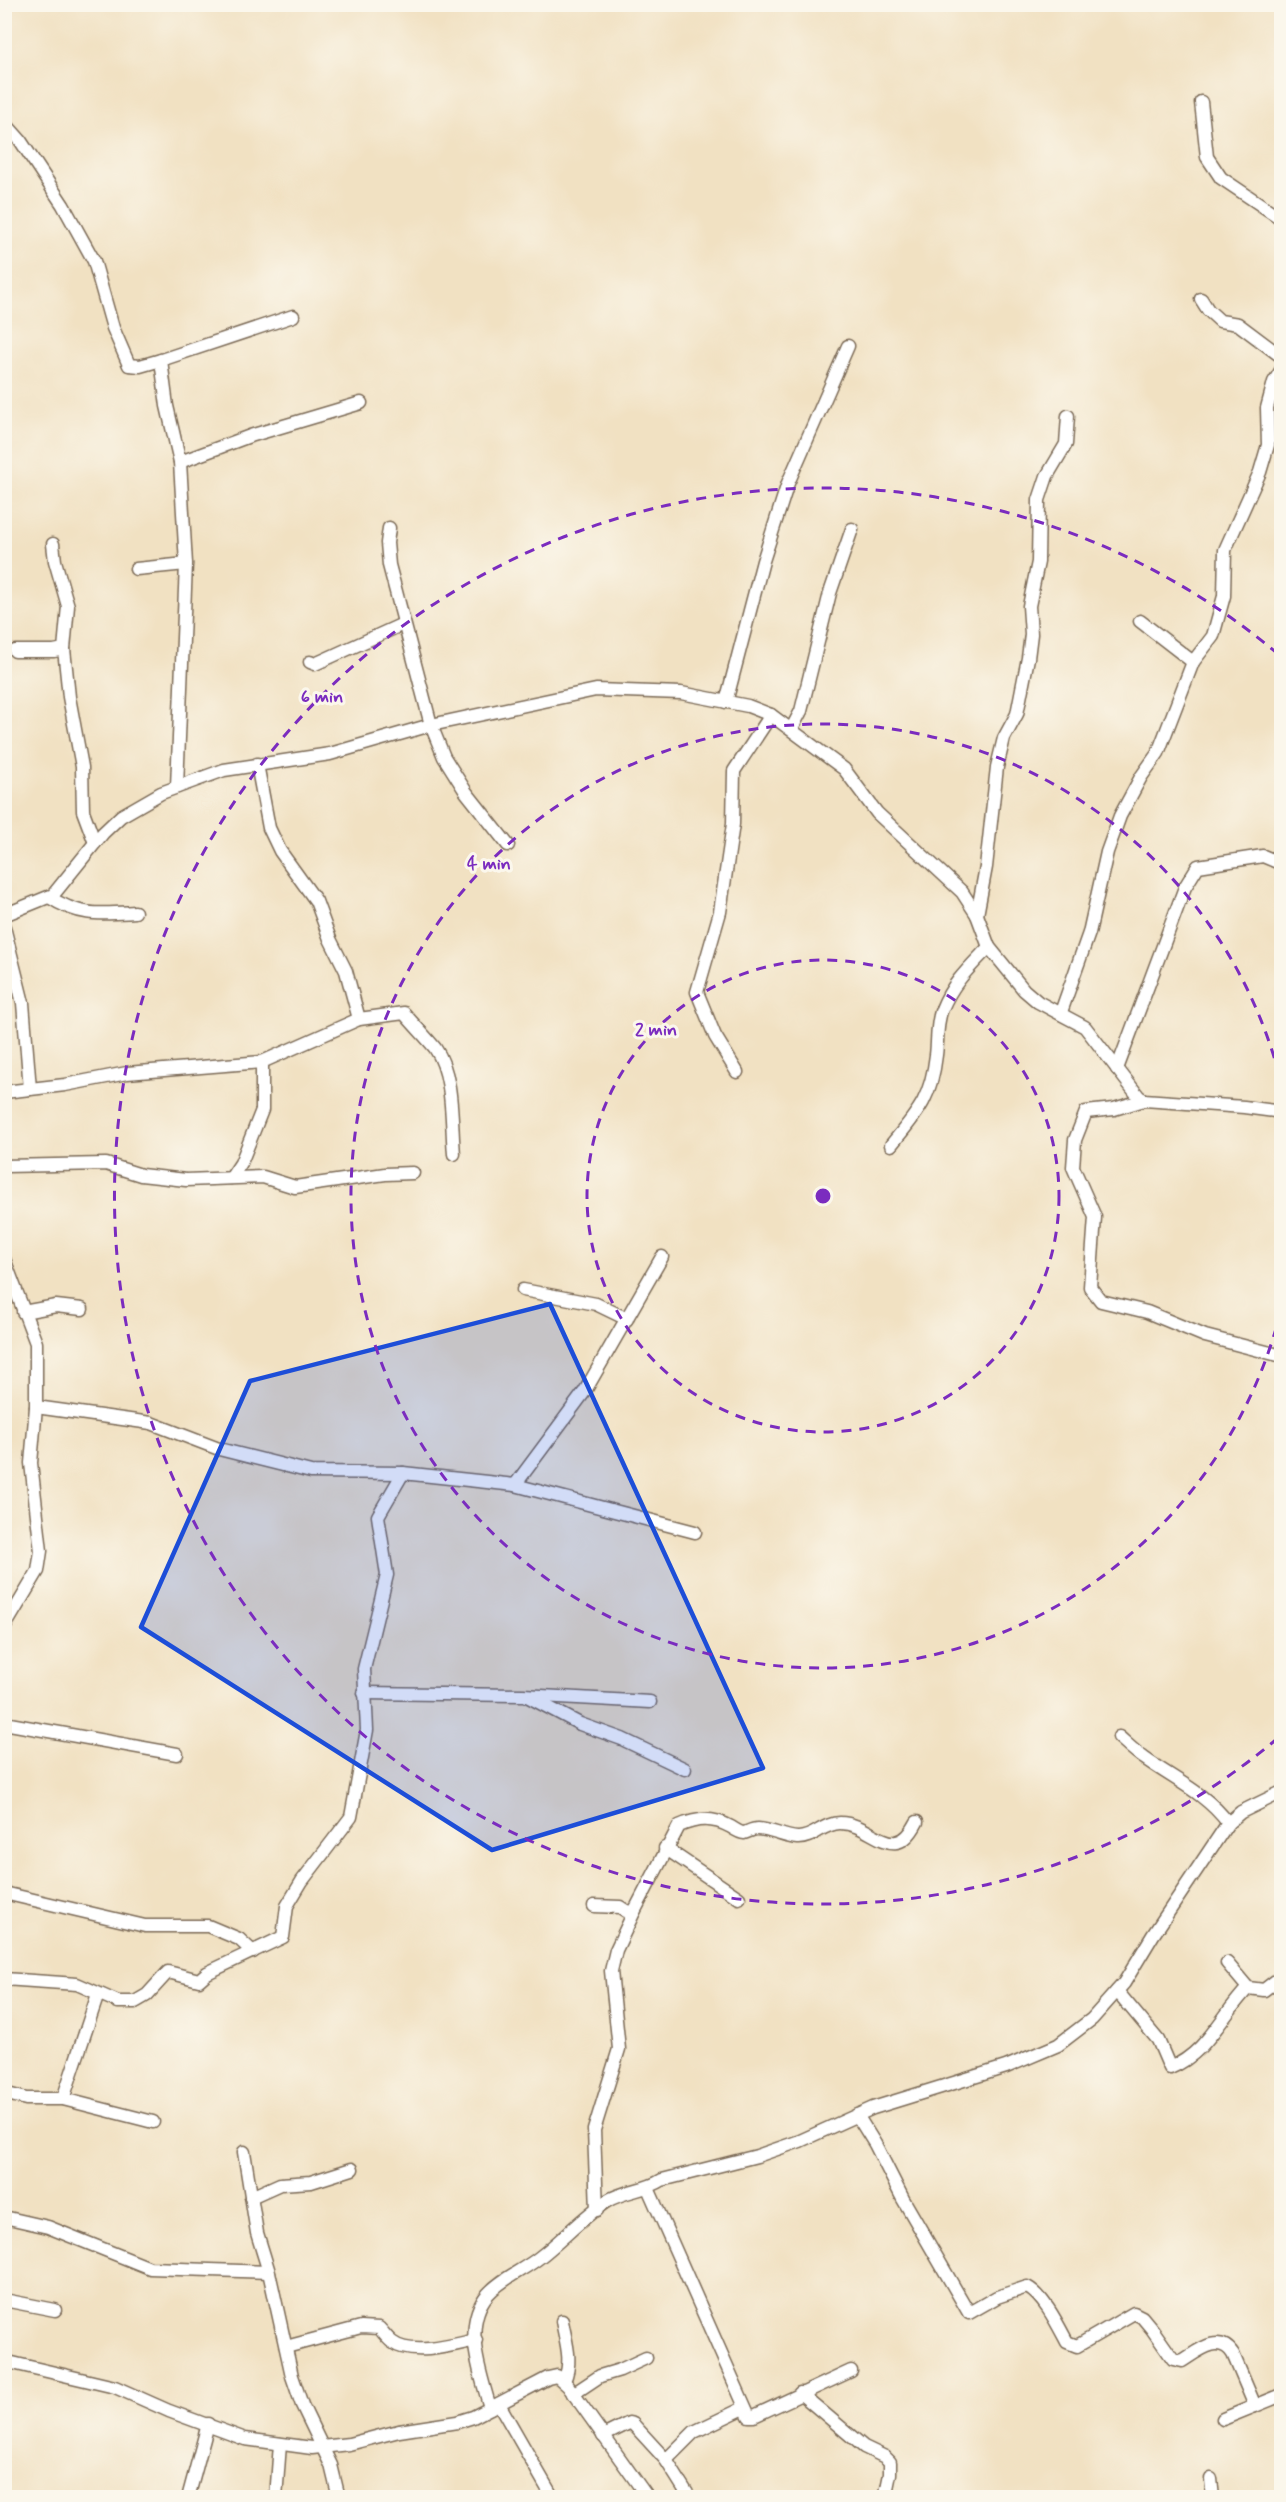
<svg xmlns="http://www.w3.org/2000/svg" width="1286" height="2502" font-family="Mynerve,sans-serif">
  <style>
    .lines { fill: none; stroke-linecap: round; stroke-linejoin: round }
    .minor-casing { stroke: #7b6a57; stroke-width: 15 }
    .minor { stroke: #fff; stroke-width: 12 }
    .marked { fill: #1d4ed8; fill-opacity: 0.2; stroke: #1d4ed8; stroke-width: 4.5; stroke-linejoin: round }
    .ring { fill: none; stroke: #7b2cbf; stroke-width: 3; stroke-dasharray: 10 8 }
    .centre { fill: #7b2cbf; stroke: #fbf7ec; stroke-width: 3 }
    .ring-label { font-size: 18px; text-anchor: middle; font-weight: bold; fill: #7b2cbf; stroke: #fbf7ec; stroke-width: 6; stroke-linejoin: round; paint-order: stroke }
  </style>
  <rect width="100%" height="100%" fill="#fbf7ec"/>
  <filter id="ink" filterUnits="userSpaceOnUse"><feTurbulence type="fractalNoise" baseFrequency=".0167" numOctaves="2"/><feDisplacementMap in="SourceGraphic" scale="12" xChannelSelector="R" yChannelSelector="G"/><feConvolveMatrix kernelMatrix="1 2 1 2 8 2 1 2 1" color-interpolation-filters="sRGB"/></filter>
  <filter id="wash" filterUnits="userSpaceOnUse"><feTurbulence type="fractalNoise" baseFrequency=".008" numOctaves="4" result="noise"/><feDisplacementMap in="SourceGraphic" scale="24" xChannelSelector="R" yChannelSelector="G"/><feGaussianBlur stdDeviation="1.35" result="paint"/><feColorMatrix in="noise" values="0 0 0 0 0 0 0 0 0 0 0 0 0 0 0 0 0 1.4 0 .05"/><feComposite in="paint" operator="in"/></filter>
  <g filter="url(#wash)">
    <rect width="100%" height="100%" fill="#f1e1c2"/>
  </g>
  <g filter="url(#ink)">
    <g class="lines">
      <defs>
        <g id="minor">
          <path d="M1201 102 1207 157 1221 178 1282 219"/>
          <path d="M4 122 20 140 63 205 94 261 113 328 129 365 140 366 161 360"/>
          <path d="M1201 299 1208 310 1220 321 1238 324 1282 357"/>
          <path d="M180 462 250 436 361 403"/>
          <path d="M389 528 387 543 389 565 431 725 444 757 466 792 508 845"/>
          <path d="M136 569 186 564"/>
          <path d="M1140 621 1193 662"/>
          <path d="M64 649 69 697 82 767 83 811 95 843"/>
          <path d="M15 651H54L64 649 68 606 55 561 53 544"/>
          <path d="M310 662 315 664 403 624"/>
          <path d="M726 702 763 561 788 483 848 346"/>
          <path d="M792 728 801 711 830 593 852 529"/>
          <path d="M257 764 269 828 280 851 316 901 330 939 346 971 359 1019"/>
          <path d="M177 787 186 564 180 462 167 406 161 360 293 316"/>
          <path d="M49 897C80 917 100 914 135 912"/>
          <path d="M4 915 53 895 103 833 121 816 161 793 224 770 330 754 431 725 596 690 681 693 748 706 771 715 844 769 877 813 962 892 977 915 989 947 1024 990 1038 1002 1085 1027 1139 1097 1144 1100 1244 1107 1282 1112"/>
          <path d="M977 915 986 867 997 767 1004 738 1017 714 1028 658 1031 634 1029 606 1038 562 1039 500 1047 476 1066 444 1068 416"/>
          <path d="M4 927 23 1003 30 1089"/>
          <path d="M1061 1012 1089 933 1107 852 1120 816 1141 777 1158 753 1193 662 1213 636 1224 596 1225 550 1260 472 1268 445 1267 408 1274 382 1282 369"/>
          <path d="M1117 1069 1185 887 1198 866 1263 856 1282 864"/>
          <path d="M737 1072 715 1036 697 992 720 912 733 824 734 771 771 715"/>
          <path d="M4 1092 65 1085 127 1073 262 1062 359 1019 404 1013C414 1025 425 1036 435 1048 454 1075 451 1121 454 1154"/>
          <path d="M1144 1100 1114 1109 1086 1112 1075 1140 1073 1167 1095 1217 1090 1287 1101 1301 1147 1312 1205 1336 1282 1356"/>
          <path d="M891 1145C918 1112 931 1099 936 1055 938 1041 936 1023 942 1009 953 982 970 967 989 947"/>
          <path d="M4 1166 106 1164 141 1175 186 1180 263 1177 295 1187 385 1174 413 1173"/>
          <path d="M231 1178 241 1163 262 1110V1062"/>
          <path d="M4 1259 36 1343V1407L31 1463 41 1551 38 1571 4 1628"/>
          <path d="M523 1290 596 1304 627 1319"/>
          <path d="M23 1312 56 1306 82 1309"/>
          <path d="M36 1407 151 1423 219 1449 311 1472 403 1473 515 1485 695 1532"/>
          <path d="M515 1485 585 1391 662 1257"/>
          <path d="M364 1693 523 1695 650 1702"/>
          <path d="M527 1696 580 1724 622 1739 685 1769"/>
          <path d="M4 1723 177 1754"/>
          <path d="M1119 1737C1127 1744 1135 1752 1144 1758 1173 1779 1206 1793 1228 1823"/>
          <path d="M665 1848 739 1898"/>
          <path d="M4 1893 145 1926H208L239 1939 253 1952"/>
          <path d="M594 1906 620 1907 626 1911 634 1912 616 1950 611 1971 619 2049 594 2130 597 2210"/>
          <path d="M634 1912 679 1826C697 1818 713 1817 731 1827 734 1829 741 1833 744 1833 748 1832 752 1829 757 1829 770 1829 784 1837 797 1838 813 1839 823 1823 840 1823 873 1823 894 1867 917 1822"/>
          <path d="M4 1979 77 1984 118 2002H135L147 1995 168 1972 199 1980 207 1973 283 1937 287 1906 302 1881 351 1817 367 1730 364 1669 387 1575 378 1516 403 1473"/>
          <path d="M1248 1988 1264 1990 1282 1976"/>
          <path d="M1117 1991 1158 2040 1170 2068C1207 2053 1221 2016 1248 1988L1227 1963"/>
          <path d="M4 2093 26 2099H63L98 1994"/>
          <path d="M63 2099 153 2122"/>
          <path d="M857 2115 875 2144 903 2199 969 2313 997 2297 1027 2287C1044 2296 1058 2325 1067 2342L1077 2346 1134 2313 1142 2317 1152 2329 1173 2359 1182 2361C1197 2352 1219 2332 1233 2354L1255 2406"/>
          <path d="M244 2152 257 2233 269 2272 292 2376 302 2405 331 2465 339 2498"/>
          <path d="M648 2188 749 2416H754L851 2371"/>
          <path d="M251 2197 280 2184 311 2182 352 2169"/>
          <path d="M4 2217 48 2227 150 2268 269 2272"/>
          <path d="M4 2300 55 2310"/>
          <path d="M562 2321C566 2343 573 2361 564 2381"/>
          <path d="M286 2347 361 2327 379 2328C383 2332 387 2338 392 2342 411 2357 454 2345 476 2340"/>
          <path d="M4 2361 115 2387 169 2411 245 2439 312 2448 349 2444 399 2431 457 2422 473 2417 548 2378 557 2376 568 2386 648 2498"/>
          <path d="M800 2393 864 2447 885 2457 890 2462V2474L885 2498"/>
          <path d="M573 2394 600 2376 620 2370 646 2358"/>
          <path d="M499 2404 553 2498"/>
          <path d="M490 2408C481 2374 461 2325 488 2294 502 2278 524 2270 540 2257 563 2239 583 2217 607 2201 625 2190 645 2191 662 2180L757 2156 800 2141 873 2108 1006 2067 1058 2045 1092 2019 1124 1983 1153 1935 1228 1823 1241 1812 1282 1792"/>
          <path d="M1223 2419 1282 2395"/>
          <path d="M603 2436 629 2423 633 2424 666 2460 690 2498"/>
          <path d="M666 2460 694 2432 744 2408"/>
          <path d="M1211 2479 1213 2498"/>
          <path d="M188 2498 208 2424"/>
          <path d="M276 2498 280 2444"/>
        </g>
      </defs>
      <use href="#minor" class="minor-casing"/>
      <use href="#minor" class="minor"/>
    </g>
  </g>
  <path class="marked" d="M550 1304 763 1768 492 1850 141 1627 250 1381Z"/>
  <g class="ring">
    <circle cx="823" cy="1196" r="236"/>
    <path d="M1281 1310A472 472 0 1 1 1281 1082"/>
    <path d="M1278 1738A708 708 0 1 1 1278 654"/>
  </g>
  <circle cx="823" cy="1196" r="9" class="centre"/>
  <g class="ring-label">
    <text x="322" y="702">6 min</text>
    <text x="489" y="869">4 min</text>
    <text x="656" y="1035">2 min</text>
  </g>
  <rect width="1286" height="2502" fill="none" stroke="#fbf7ec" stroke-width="24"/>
</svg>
